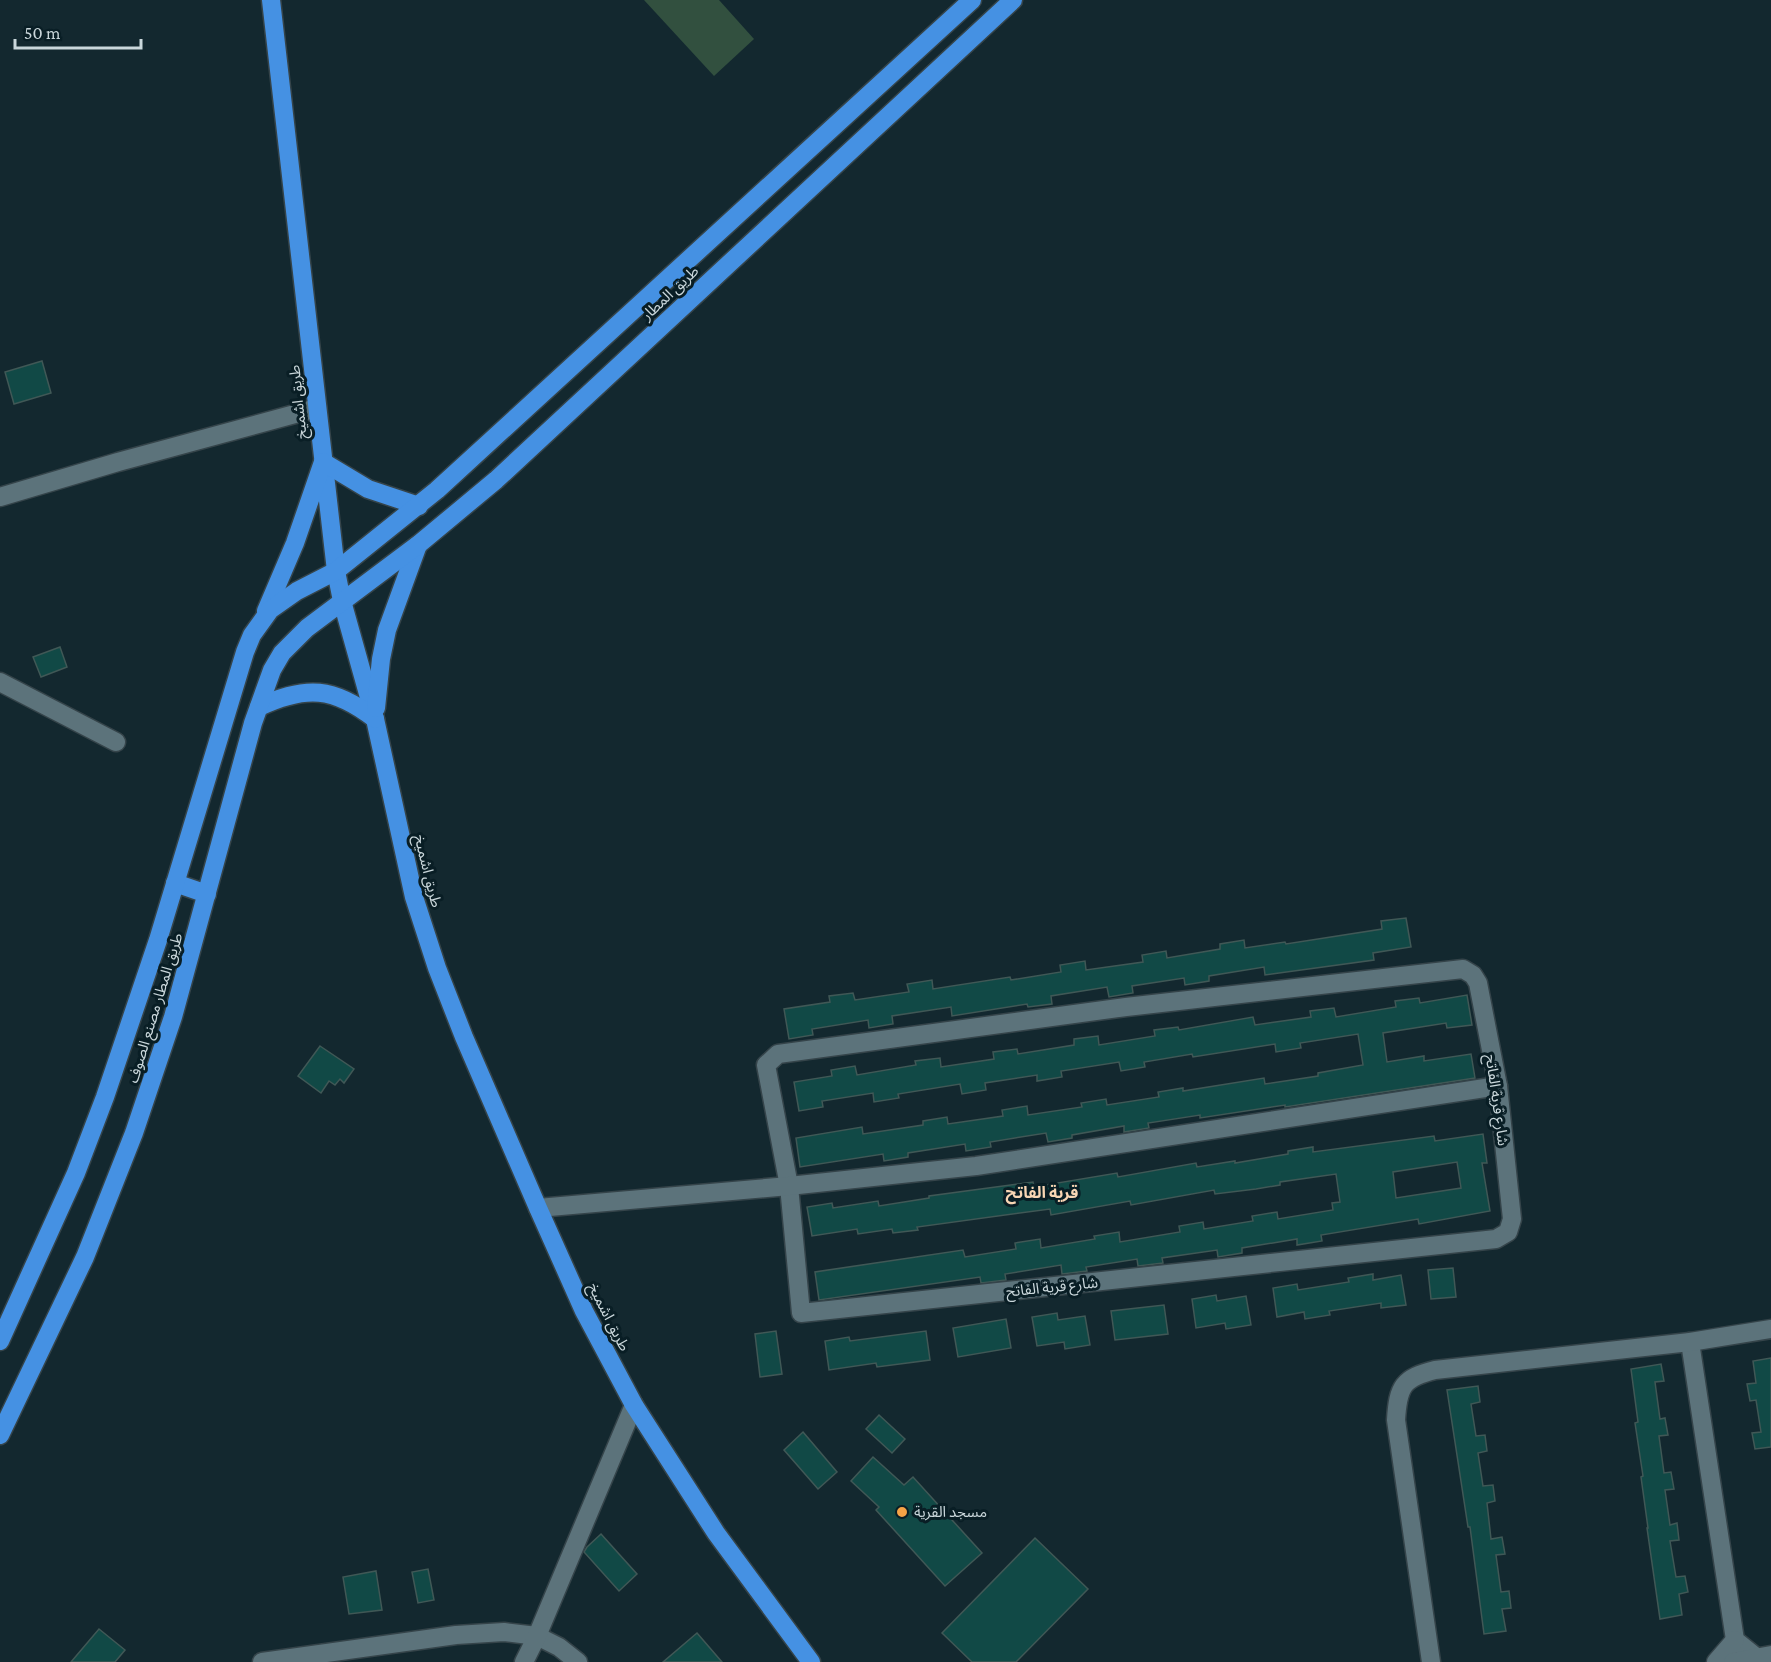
<svg xmlns="http://www.w3.org/2000/svg" width="1771" height="1662" font-family="'Crimson Pro','Noto Sans Arabic',serif">
  <style>
    .green { fill: #32503f }
    .building { fill: #114946; stroke: #405856; stroke-width: 1.5; fill-rule: evenodd }
    .lines { fill: none; stroke-linecap: round; stroke-linejoin: round }
    .minor-casing { stroke: #35444a; stroke-width: 21 }
    .highway-casing { stroke: #35444a; stroke-width: 21 }
    .minor { stroke: #5c737b; stroke-width: 18 }
    .highway { stroke: #4591e3; stroke-width: 18 }
    .poi-dot { fill: #f5a346; stroke: #091e25; stroke-width: 2 }
    .labels { text-anchor: middle; stroke-width: 6; stroke-linejoin: round; paint-order: stroke }
    .street-label { font-size: 15px; fill: #cad7db; stroke: #091e25 }
    .poi-label { font-size: 15px; fill: #cad7db; stroke: #091e25; text-anchor: start }
    .neighbourhood-label { font-size: 16px; font-weight: bold; fill: #f9d6b4; stroke: #091e25 }
  </style>
  <rect width="100%" height="100%" fill="#13282f"/>
  <path class="green" d="M644 0H719L754 39 714 76Z"/>
  <g class="building">
    <path d="M42 361 51 393 14 404 5 372Z"/>
    <path d="M60 647 67 667 41 677 33 657Z"/>
    <path d="M1406 918 1411 947 1373 953 1374 960 1265 975 1264 967 1209 976V981L1185 985 1184 978 1132 986 1133 993 1109 997 1107 987 1051 996 1052 1004 1028 1007 1027 1004 952 1016 951 1007 892 1016 893 1024 869 1028 868 1020 812 1029 813 1035 789 1039 784 1009 830 1002 829 996 853 993 855 1000 909 992 907 984 932 980 933 989 1010 977 1011 980 1061 972 1060 965 1085 961 1086 970 1143 962 1142 955 1166 951 1167 958 1220 949V944L1244 940 1245 948 1285 942 1286 944 1382 929 1381 921Z"/>
    <path d="M1467 995 1472 1025 1447 1028 1446 1023 1383 1033 1387 1062 1424 1056V1061L1471 1054 1475 1078 1285 1107V1105L1200 1118V1115L1148 1123 1149 1128 1124 1132V1126L1072 1135V1138L1048 1142 1046 1133 990 1142 991 1147 966 1151 965 1144 908 1153V1157L884 1161 883 1154 800 1167 796 1138 862 1127 863 1134 923 1125V1121L947 1117 948 1124 1003 1116 1002 1110 1027 1106 1028 1115 1082 1107 1081 1103 1106 1099 1107 1105 1159 1097 1158 1092 1183 1088V1091L1264 1078 1265 1084 1318 1076V1073L1363 1065 1358 1034 1300 1043 1301 1048 1276 1052 1275 1044 1193 1057 1192 1054 1144 1062 1145 1067 1121 1071 1119 1062 1061 1071 1062 1077 1037 1081V1075L985 1083 986 1090 962 1094 960 1084 898 1094 899 1098 874 1102 873 1093 822 1101 823 1107 799 1111 794 1082 832 1076 831 1070 855 1066 857 1075 916 1065 915 1061 940 1058 941 1067 994 1059 993 1052 1017 1049 1018 1054 1074 1045V1039L1098 1036 1099 1045 1155 1036 1154 1030 1178 1027 1179 1030 1253 1017 1255 1025 1311 1017 1310 1011 1334 1008 1336 1017 1396 1007 1395 1001 1419 998 1420 1003Z"/>
    <path d="M320 1046 354 1069 344 1083 340 1079 335 1085 329 1081 321 1093 298 1076Z"/>
    <path d="M1483 1134 1487 1163H1482L1490 1211 1419 1224 1418 1219 1321 1235 1322 1241 1297 1245V1239L1242 1248V1253L1218 1257 1217 1250 1162 1258 1163 1263 1138 1266 1137 1259 1086 1267 1087 1271 1062 1274 1061 1265 1005 1274 1006 1280 981 1283 980 1277 819 1300 815 1272 963 1250 965 1257 1016 1249 1015 1243 1040 1239 1041 1248 1095 1239 1094 1236 1119 1232 1120 1242 1180 1232 1179 1226 1203 1222 1204 1229 1253 1221 1252 1216 1277 1212 1278 1219 1333 1210 1332 1203 1340 1202 1336 1174 1280 1182V1185L1256 1189 1215 1194 1214 1190 1131 1205 1130 1201 1051 1215 1050 1209 917 1227 918 1230 893 1233 892 1229 858 1234 857 1229 812 1236 807 1207 832 1203 833 1208 878 1201 879 1206 929 1198V1196L1033 1182 1034 1187 1117 1173 1118 1177 1196 1163 1197 1167 1235 1161V1163L1288 1154V1151L1313 1147V1152L1434 1136 1435 1141ZM1457 1162 1461 1188 1396 1198 1393 1172Z"/>
    <path d="M1453 1268 1456 1297 1431 1299 1428 1270Z"/>
    <path d="M1373 1274V1280L1401 1275 1406 1305 1381 1308V1303L1329 1311 1330 1315 1305 1319 1304 1312 1277 1317 1273 1288 1297 1284 1298 1290 1349 1282 1348 1278Z"/>
    <path d="M1216 1295 1217 1301 1246 1296 1251 1325 1226 1329 1225 1323 1196 1328 1192 1299Z"/>
    <path d="M1164 1305 1168 1334 1115 1340 1111 1311Z"/>
    <path d="M1057 1313 1058 1320 1085 1316 1090 1345 1065 1349 1064 1342 1037 1346 1032 1317Z"/>
    <path d="M1006 1319 1011 1348 958 1357 953 1328Z"/>
    <path d="M776 1331 782 1374 760 1377 755 1334Z"/>
    <path d="M926 1331 930 1360 877 1367 876 1363 829 1370 825 1341 849 1337 850 1341Z"/>
    <path d="M1771 1358V1447L1755 1449 1752 1433 1761 1432 1756 1400 1750 1401 1747 1384 1756 1383 1753 1361Z"/>
    <path d="M1661 1364 1664 1381 1655 1382 1660 1419 1665 1418 1668 1435 1659 1436 1664 1473 1671 1472 1674 1489 1665 1490 1670 1525 1677 1523 1679 1540 1670 1541 1676 1577 1685 1576 1688 1592 1679 1594 1682 1615 1660 1619 1647 1528H1648L1641 1477 1643 1476 1635 1423 1638 1422 1631 1369Z"/>
    <path d="M1478 1386 1480 1402 1471 1404 1476 1436 1485 1435 1487 1451 1478 1453 1483 1486 1493 1485 1495 1501 1487 1503 1491 1539 1502 1537 1505 1554 1496 1555 1501 1592 1509 1591 1511 1608 1502 1609 1506 1631 1484 1634 1470 1527H1468L1447 1390Z"/>
    <path d="M879 1415 905 1439 892 1453 866 1429Z"/>
    <path d="M803 1432 837 1472 818 1489 784 1450Z"/>
    <path d="M873 1457 904 1485 913 1477 982 1553 945 1586 876 1510 879 1507 851 1481Z"/>
    <path d="M601 1534 637 1574 619 1591 584 1552 587 1547Z"/>
    <path d="M1035 1538 1088 1589 1016 1662H972L942 1633Z"/>
    <path d="M428 1569 434 1600 418 1603 412 1572Z"/>
    <path d="M376 1571 382 1610 349 1614 343 1577Z"/>
    <path d="M99 1629 125 1650 115 1662H71Z"/>
    <path d="M697 1633 722 1662H663Z"/>
  </g>
  <g class="lines">
    <defs>
      <g id="minor">
        <path d="M0 497 118 462 317 408"/>
        <path d="M0 682 116 742"/>
        <path d="M1463 969 1473 975 1478 983 1498 1086 1512 1219 1508 1232 1496 1239 801 1313 789 1186 766 1065 778 1054 1126 1007Z"/>
        <path d="M538 1208 789 1186 976 1166 1498 1086"/>
        <path d="M1690 1342 1735 1640 1756 1657V1662"/>
        <path d="M262 1662 456 1635 504 1632 537 1636 559 1647 578 1662"/>
        <path d="M524 1662 537 1636 634 1405"/>
        <path d="M1431 1662 1396 1420C1398 1386 1403 1378 1435 1370L1690 1342 1771 1329"/>
        <path d="M1716 1662 1735 1640"/>
        <path d="M1733 1662 1771 1655"/>
      </g>
      <g id="highway">
        <path d="M271 0 336 571 342 601 375 719 414 897 437 968 464 1037 538 1208 584 1311 634 1405 716 1533 811 1662"/>
        <path d="M266 611 295 543 323 462 368 489 419 506"/>
        <path d="M259 707C306 685 334 687 375 719"/>
        <path d="M376 708 381 659 387 630 418 545"/>
        <path d="M175 883 207 894"/>
        <path d="M0 1341 76 1173 105 1097 158 940 245 652 252 635 270 610 297 591 336 571 437 490 972 0"/>
        <path d="M0 1435 85 1257 134 1133 173 1017 253 723 272 670 282 653 307 628 419 544 496 480 1013 0"/>
      </g>
    </defs>
    <use href="#minor" class="minor-casing"/>
    <use href="#highway" class="highway-casing"/>
    <use href="#minor" class="minor"/>
    <use href="#highway" class="highway"/>
  </g>
  <circle class="poi-dot" cx="902" cy="1512" r="6"/>
  <g class="labels">
    <g class="street-label">
      <text transform="translate(670 293) rotate(-43)" y="5">طريق المطار</text>
      <text transform="translate(298 402) rotate(-96)" y="5">طريق اشميخ</text>
      <text transform="translate(428 871) rotate(76)" y="5">طريق اشميخ</text>
      <text transform="translate(155 1008) rotate(-73)" y="5">طريق المطار مصنع الصوف</text>
      <text transform="translate(1497 1100) rotate(82)" y="5">شارع قرية الفاتح</text>
      <text transform="translate(1052 1287) rotate(-6)" y="5">شارع قرية الفاتح</text>
      <text transform="translate(609 1317) rotate(63)" y="5">طريق اشميخ</text>
    </g>
    <g class="poi-label">
      <text x="914" y="1517">مسجد القرية</text>
    </g>
    <g class="neighbourhood-label">
      <text x="1042" y="1198">قرية الفاتح</text>
    </g>
  </g>
  <path d="M15 39v9h126v-9" fill="none" stroke="#cad7db" stroke-width="3"/>
  <text x="24" y="39" font-size="18" fill="#cad7db" stroke="#091e25" stroke-width="4.5" paint-order="stroke">50 m</text>
</svg>
